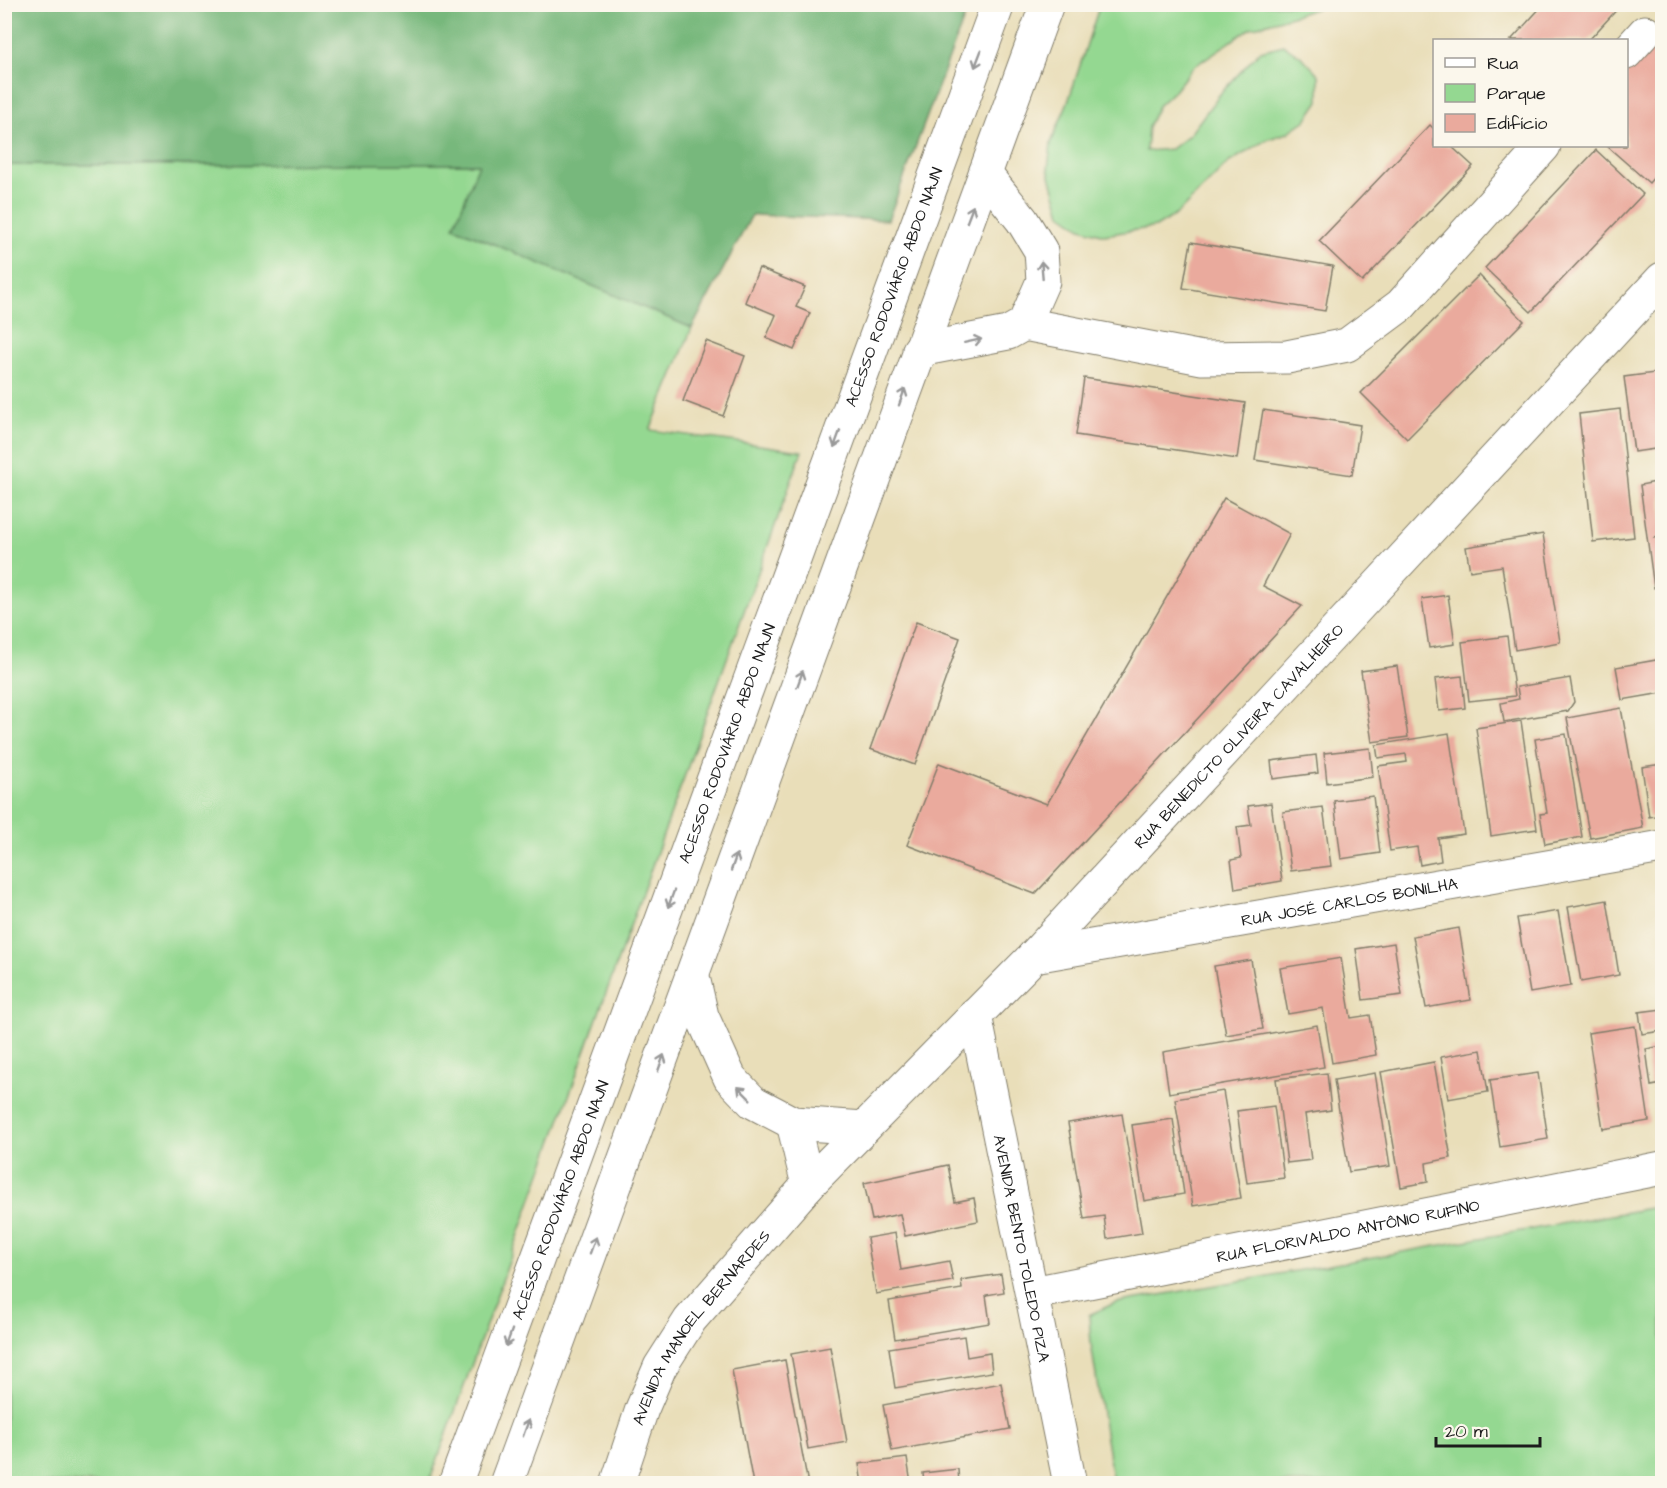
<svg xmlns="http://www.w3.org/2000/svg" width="1667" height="1488" font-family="'Architects Daughter',sans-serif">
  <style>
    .green { fill: #94d891; stroke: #587a56; stroke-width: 1.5 }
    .forest { fill: #77b87b; stroke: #4a6a4c; stroke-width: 1.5 }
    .building { fill: #eaaa9d }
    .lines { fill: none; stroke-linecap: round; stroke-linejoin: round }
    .minor-casing { stroke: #827d6a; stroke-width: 35 }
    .major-casing { stroke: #827d6a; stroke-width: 35 }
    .minor { stroke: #fff; stroke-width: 33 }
    .major { stroke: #fff; stroke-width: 33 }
    .oneway { stroke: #999 }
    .labels { text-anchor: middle; stroke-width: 4.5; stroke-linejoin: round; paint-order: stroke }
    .street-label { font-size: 16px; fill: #1c1c1c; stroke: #fbf7ec }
  </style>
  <rect width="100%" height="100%" fill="#fbf7ec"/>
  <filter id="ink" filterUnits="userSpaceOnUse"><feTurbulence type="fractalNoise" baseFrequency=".0167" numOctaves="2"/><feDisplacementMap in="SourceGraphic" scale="12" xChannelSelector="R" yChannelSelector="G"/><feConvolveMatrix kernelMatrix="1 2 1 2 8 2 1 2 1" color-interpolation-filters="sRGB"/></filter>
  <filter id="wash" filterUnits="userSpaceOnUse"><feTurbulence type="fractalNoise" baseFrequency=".008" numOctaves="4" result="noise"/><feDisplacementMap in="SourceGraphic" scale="24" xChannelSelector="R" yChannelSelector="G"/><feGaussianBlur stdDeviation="1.35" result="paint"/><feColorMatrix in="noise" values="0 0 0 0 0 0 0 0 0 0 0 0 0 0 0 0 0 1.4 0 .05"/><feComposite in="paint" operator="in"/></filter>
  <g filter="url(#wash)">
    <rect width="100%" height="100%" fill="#e9deb9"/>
    <g class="green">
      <path d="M1100 4 1329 5 1251 28 1193 67 1175 90 1158 106 1148 127 1146 151 1171 149 1190 134 1220 94 1260 51 1284 45 1303 58 1319 75V101L1306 120 1287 133 1266 140 1228 163 1177 214 1156 227 1104 235 1081 228 1061 214 1048 169 1051 143 1069 99Z"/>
      <path d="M480 164 454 227 692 328 650 430 802 451 429 1483H5L4 165Z"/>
      <path d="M1662 1206V1483H1113L1091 1344 1089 1315 1115 1303Z"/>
    </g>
    <path class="forest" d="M4 5 5 4 969 5 888 220 752 215 692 328 454 227 479 164 5 165Z"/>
    <g id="blocks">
      <g class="building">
        <path d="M1544 4H1622L1589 40H1511Z"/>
        <path d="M1662 30V168L1649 183 1607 146H1626V70Z"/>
        <path d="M1430 125 1434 129V146H1451L1473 166 1362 282 1319 241Z"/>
        <path d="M1596 150 1643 194 1531 312 1485 268Z"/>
        <path d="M1191 242 1333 266 1325 311 1183 288Z"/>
        <path d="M759 268 805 287 796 307 810 313 794 350 766 338 776 315 745 302Z"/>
        <path d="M1479 275 1524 321 1407 439 1361 393Z"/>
        <path d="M706 341 745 356 723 416 683 401Z"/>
        <path d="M1662 372V448L1634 452 1624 377Z"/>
        <path d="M1084 378 1245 403 1237 459 1076 435Z"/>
        <path d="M1620 409 1634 537 1593 542 1579 414Z"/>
        <path d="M1263 410 1360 425 1352 475 1255 460Z"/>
        <path d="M1661 481 1662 536 1653 538 1662 537V587L1654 588 1640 485Z"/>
        <path d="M1224 498 1290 534 1263 586 1302 606 1035 894 907 845 939 763 1047 804Z"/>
        <path d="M1543 534 1560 642 1515 650 1502 566 1470 571 1466 547Z"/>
        <path d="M1448 595 1455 644 1429 648 1422 599Z"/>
        <path d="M916 622 960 638 915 765 870 749Z"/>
        <path d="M1507 636 1515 696 1469 701 1462 642Z"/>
        <path d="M1662 659V693L1622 700 1616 667Z"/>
        <path d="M1397 666 1408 737 1372 742 1361 671Z"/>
        <path d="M1462 676 1465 708 1439 711 1435 679Z"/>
        <path d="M1570 678 1574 702 1568 711 1504 722 1501 703 1519 699 1517 687Z"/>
        <path d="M1621 708 1643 828 1590 838 1567 718Z"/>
        <path d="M1521 721 1537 829 1491 836 1476 728Z"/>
        <path d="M1449 733 1464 834 1438 838 1441 861 1420 865 1417 847 1390 851 1378 766 1407 762 1406 754 1378 758 1376 745Z"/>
        <path d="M1566 734 1582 837 1545 844 1540 814 1547 813 1535 739Z"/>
        <path d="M1370 748 1373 777 1327 783 1324 753Z"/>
        <path d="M1316 755 1318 773 1273 779 1271 761Z"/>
        <path d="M1662 764V815L1649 817 1642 767Z"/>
        <path d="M1373 796 1380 853 1341 859 1334 801Z"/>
        <path d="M1271 803 1282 881 1235 889 1231 860 1241 858 1237 827 1251 825 1248 806Z"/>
        <path d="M1323 807 1331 866 1291 871 1283 812Z"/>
        <path d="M1607 900 1619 975 1581 982 1568 907Z"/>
        <path d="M1558 911 1571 986 1530 993 1517 918Z"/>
        <path d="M1459 928 1471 1000 1426 1008 1413 936Z"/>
        <path d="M1394 943 1402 995 1363 1000 1356 949Z"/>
        <path d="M1341 958 1351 1018 1370 1015 1376 1055 1332 1063 1323 1008 1288 1014 1280 968Z"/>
        <path d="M1251 960 1263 1029 1226 1035 1214 966Z"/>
        <path d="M1662 1009V1031L1642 1034 1639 1012Z"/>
        <path d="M1317 1025 1324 1067 1169 1093 1163 1052Z"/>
        <path d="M1635 1026 1649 1121 1603 1129 1588 1033Z"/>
        <path d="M1662 1046V1084L1651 1086 1646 1049Z"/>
        <path d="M1481 1050 1488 1092 1448 1099 1441 1057Z"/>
        <path d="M1434 1062 1451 1158 1426 1163 1428 1182 1401 1187 1381 1072Z"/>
        <path d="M1327 1073 1331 1110 1305 1114 1311 1160 1287 1163 1276 1079Z"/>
        <path d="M1375 1073 1390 1166 1349 1172 1334 1080Z"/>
        <path d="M1538 1073 1548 1139 1500 1147 1490 1080Z"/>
        <path d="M1223 1091 1241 1198 1193 1206 1175 1099Z"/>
        <path d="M1274 1106 1284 1178 1247 1183 1237 1111Z"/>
        <path d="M1122 1114 1142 1233 1107 1239 1104 1216 1084 1219 1068 1123Z"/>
        <path d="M1173 1119 1184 1194 1144 1201 1132 1125Z"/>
        <path d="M948 1165 955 1202 974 1198 978 1221 905 1236 900 1214 872 1220 864 1183Z"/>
        <path d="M895 1233 901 1270 949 1261 953 1281 876 1294 867 1238Z"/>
        <path d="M1001 1274 1004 1292 986 1295 990 1323 895 1339 889 1301 962 1289 961 1280Z"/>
        <path d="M964 1336 967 1357 990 1353 992 1372 895 1388 889 1348Z"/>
        <path d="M830 1347 847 1442 808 1449 791 1354Z"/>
        <path d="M785 1360 808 1484H753L732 1370Z"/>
        <path d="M1001 1383 1010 1429 892 1451 883 1405Z"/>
        <path d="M907 1458 911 1484H862L859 1464Z"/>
        <path d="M958 1469 959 1484H924L923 1473Z"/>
      </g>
    </g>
  </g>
  <g filter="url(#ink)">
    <use href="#blocks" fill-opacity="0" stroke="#827d6a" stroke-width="1.5"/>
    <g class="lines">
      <defs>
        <g id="minor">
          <path d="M1626 53 1645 32"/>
          <path d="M1024 324 1202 358 1287 357 1347 345 1401 305 1544 146"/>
          <path d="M919 350 1008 333 1024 324 1043 281 1041 251 1022 220 985 174"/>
          <path id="s1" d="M1034 956 1662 847"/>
          <path id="s2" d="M975 1015 1070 1484"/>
          <path id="s3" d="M1033 1293 1662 1168"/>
          <path id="s4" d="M617 1484 642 1409 660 1367 690 1320 808 1185 1034 956 1662 279"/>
        </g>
        <g id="major">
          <path d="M693 977 702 1016 730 1078 753 1102 793 1123 864 1128"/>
          <path d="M793 1123 808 1185"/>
          <path id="s5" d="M455 1484C638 991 814 496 998 4"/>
          <path d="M506 1484 1047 4"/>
        </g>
      </defs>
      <use href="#minor" class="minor-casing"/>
      <use href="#major" class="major-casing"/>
      <use href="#minor" class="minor"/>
      <use href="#major" class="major"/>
    </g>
    <defs><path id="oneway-shaft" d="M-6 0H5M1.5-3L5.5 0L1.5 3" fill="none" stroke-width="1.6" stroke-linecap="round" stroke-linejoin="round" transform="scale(1.5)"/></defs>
    <g class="oneway">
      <use href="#oneway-shaft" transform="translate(978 59) rotate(111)"/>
      <use href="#oneway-shaft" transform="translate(970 214) rotate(-69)"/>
      <use href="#oneway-shaft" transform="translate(1042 270) rotate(-95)"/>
      <use href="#oneway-shaft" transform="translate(973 341) rotate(-12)"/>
      <use href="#oneway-shaft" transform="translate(902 397) rotate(-70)"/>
      <use href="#oneway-shaft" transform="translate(837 439) rotate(110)"/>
      <use href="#oneway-shaft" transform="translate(800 679) rotate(-70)"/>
      <use href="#oneway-shaft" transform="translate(734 862) rotate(-71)"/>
      <use href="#oneway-shaft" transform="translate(671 899) rotate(110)"/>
      <use href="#oneway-shaft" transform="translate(661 1063) rotate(-70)"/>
      <use href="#oneway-shaft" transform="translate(744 1093) rotate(-135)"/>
      <use href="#oneway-shaft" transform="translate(593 1245) rotate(-70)"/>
      <use href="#oneway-shaft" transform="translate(509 1338) rotate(110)"/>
      <use href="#oneway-shaft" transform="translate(526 1428) rotate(-70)"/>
    </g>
  </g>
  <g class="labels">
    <g class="street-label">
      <text dy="6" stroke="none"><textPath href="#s5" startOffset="1275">ACESSO RODOVIÁRIO ABDO NAJN</textPath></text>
      <text dy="6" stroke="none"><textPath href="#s4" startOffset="982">RUA BENEDICTO OLIVEIRA CAVALHEIRO</textPath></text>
      <text dy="6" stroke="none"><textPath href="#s5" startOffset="789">ACESSO RODOVIÁRIO ABDO NAJN</textPath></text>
      <text dy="6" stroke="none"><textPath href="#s1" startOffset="320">RUA JOSÉ CARLOS BONILHA</textPath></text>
      <text dy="6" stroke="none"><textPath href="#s5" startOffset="303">ACESSO RODOVIÁRIO ABDO NAJN</textPath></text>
      <text dy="6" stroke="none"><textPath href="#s3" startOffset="321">RUA FLORIVALDO ANTÔNIO RUFINO</textPath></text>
      <text dy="6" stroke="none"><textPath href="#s2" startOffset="238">AVENIDA BENTO TOLEDO PIZA</textPath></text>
      <text dy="6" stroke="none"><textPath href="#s4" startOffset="180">AVENIDA MANOEL BERNARDES</textPath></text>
    </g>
  </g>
  <rect width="1667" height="1488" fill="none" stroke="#fbf7ec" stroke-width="24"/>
  <rect x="1433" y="39" width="195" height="108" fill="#fbf7ec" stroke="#a29f99" stroke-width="1.5"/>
  <rect x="1445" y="58" width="30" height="9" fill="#ffffff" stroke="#a29f99" stroke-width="1.5"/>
  <text x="1487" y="69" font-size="18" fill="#1c1c1c">Rua</text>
  <rect x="1445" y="84" width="30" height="18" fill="#94d891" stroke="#a29f99" stroke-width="1.5"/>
  <text x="1487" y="99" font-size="18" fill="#1c1c1c">Parque</text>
  <rect x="1445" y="114" width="30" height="18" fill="#eaaa9d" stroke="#a29f99" stroke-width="1.5"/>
  <text x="1487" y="129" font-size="18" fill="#1c1c1c">Edifício</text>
  <path d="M1436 1437v9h104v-9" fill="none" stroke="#1c1c1c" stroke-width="3"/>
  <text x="1445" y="1437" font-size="18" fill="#1c1c1c" stroke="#fbf7ec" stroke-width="4.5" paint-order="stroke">20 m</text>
</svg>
